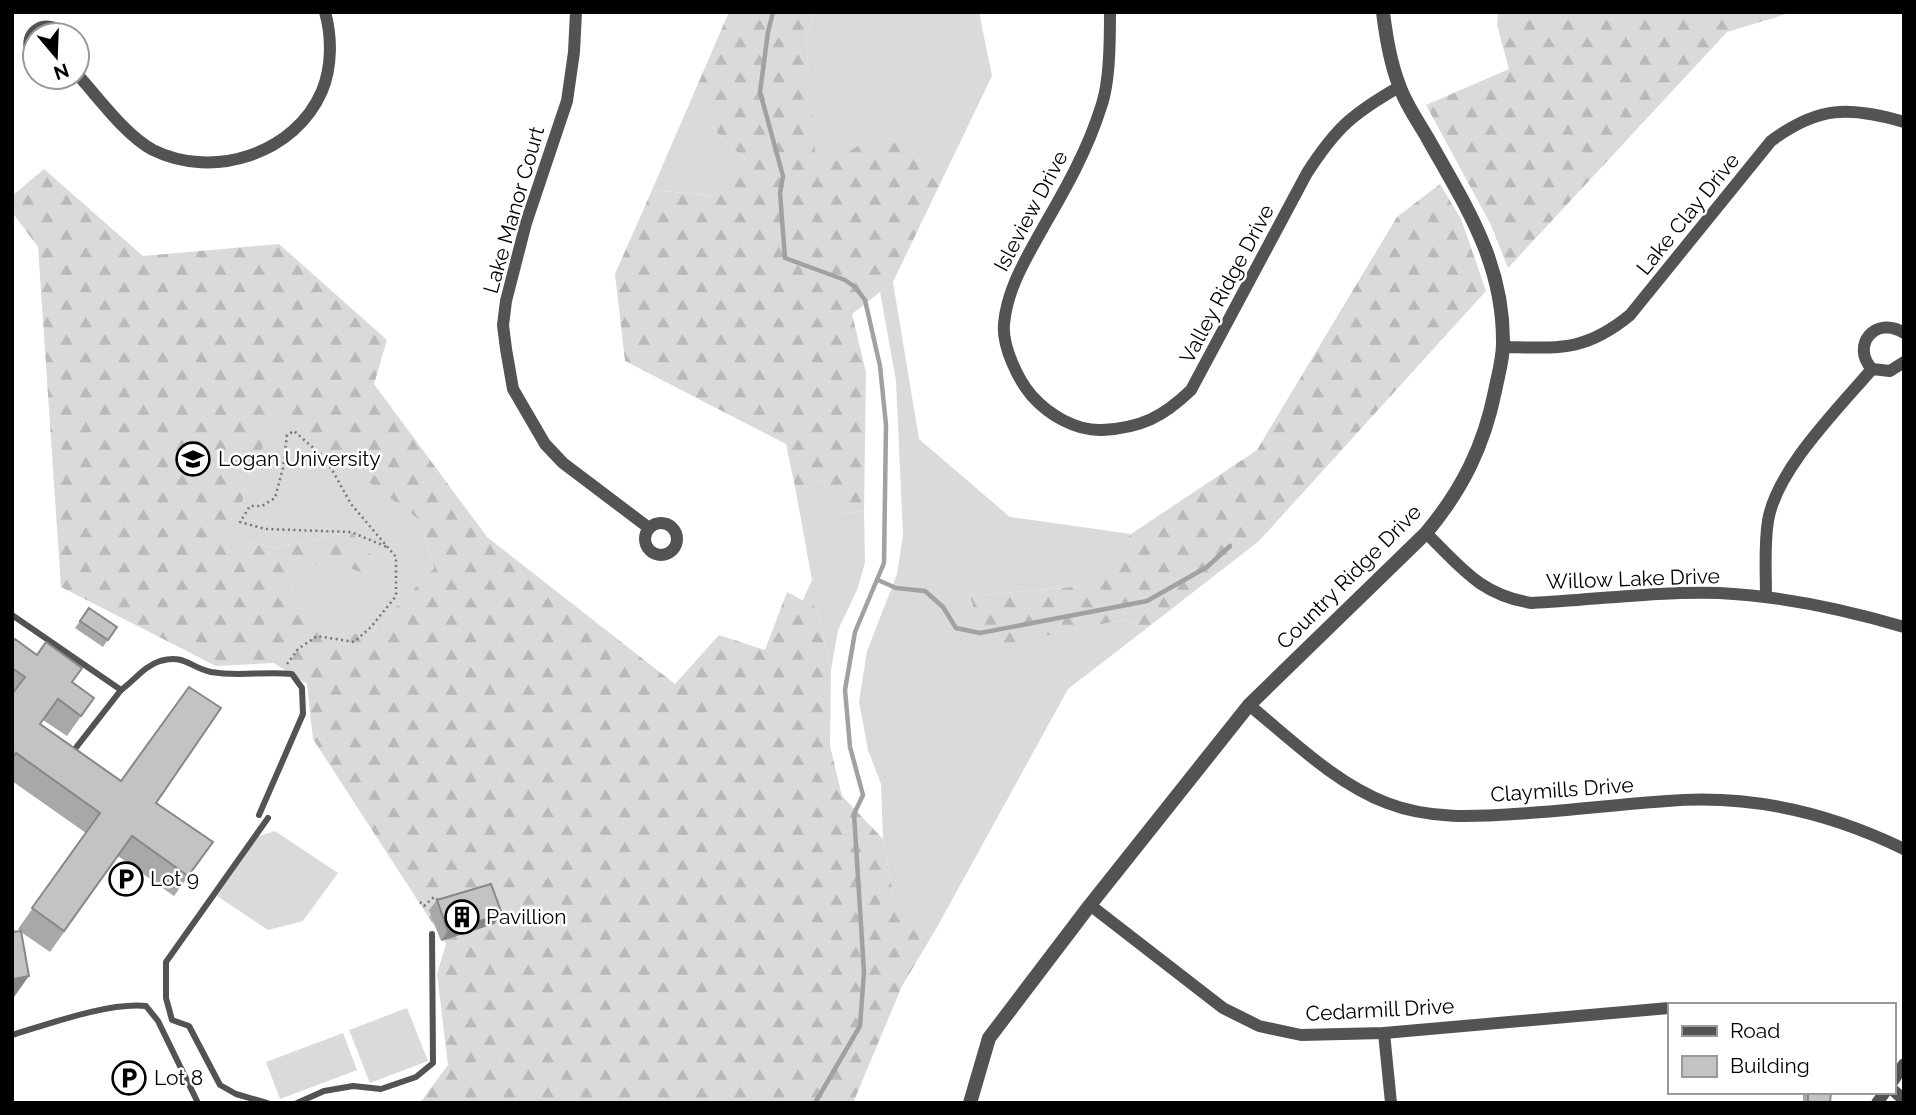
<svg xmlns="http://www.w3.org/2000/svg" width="1916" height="1115" font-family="Raleway,sans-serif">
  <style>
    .grass { fill: #dadada }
    .forest { fill: url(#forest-firs); fill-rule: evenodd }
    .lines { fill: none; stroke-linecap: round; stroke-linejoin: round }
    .stream { stroke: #a1a1a1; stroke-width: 4.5 }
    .path { stroke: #757575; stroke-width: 2.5; stroke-dasharray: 2 3.5; stroke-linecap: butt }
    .service { stroke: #535353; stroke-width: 6 }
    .minor { stroke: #535353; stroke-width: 12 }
    .tertiary { stroke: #535353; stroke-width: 14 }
    .wall { fill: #a8a8a8 }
    .shaded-wall { fill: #888 }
    .building { fill: #c3c3c3; stroke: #888; stroke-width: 2 }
    .labels { text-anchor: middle; stroke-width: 5; stroke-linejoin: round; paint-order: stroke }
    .street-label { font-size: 21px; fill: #000; stroke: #fff }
    .poi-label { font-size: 21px; fill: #000; stroke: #fff; text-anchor: start }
  </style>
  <defs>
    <pattern id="forest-firs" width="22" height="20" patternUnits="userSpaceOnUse" patternTransform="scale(1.75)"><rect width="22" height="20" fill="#dadada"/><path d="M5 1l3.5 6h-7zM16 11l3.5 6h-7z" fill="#b9b9b9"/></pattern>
  </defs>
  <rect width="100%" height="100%" fill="#fff"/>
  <g class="grass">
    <path d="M816 12H979L992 76 939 186 906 143 816 174 806 36Z"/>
    <path d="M694 93 717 133 745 159 716 196 652 190Z"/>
    <path d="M893 282 919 439 1010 517 1131 534 1083 586 970 596 985 647 1122 620 1147 628 1068 689 936 929 894 898 883 839 881 784 868 750 859 702 867 651 897 574 903 535 896 381 880 292Z"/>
    <path d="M282 417 421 521 434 568 372 632 336 635 293 613 291 583 323 559 351 532 272 548 249 542H213L241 505 267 436Z"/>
    <path d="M821 479 843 514 864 511 865 563 857 590 838 630 831 670 817 608 802 602 812 580 796 492Z"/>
    <path d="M275 831 338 873 303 921 268 930 217 896 259 836Z"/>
    <path d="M407 1008 428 1061 370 1083 349 1030Z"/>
    <path d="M343 1033 357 1070 280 1099 266 1062Z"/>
  </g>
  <g class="forest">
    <path d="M729 12H816L806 36 817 174 872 136 906 143 939 186 893 282 852 314 866 372 864 511 843 514 821 479 796 492 786 444 625 361 615 274 652 190 715 196 745 159 717 133 694 93Z"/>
    <path d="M1498 12H1793L1727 32 1508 268 1491 225 1426 105 1509 69 1497 25Z"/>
    <path d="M44 169 143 256 279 244 387 340 374 384 487 537 675 684 719 635 765 650 787 592 817 608 831 670 830 746 842 796 883 839 894 898 936 929 902 986 853 1103H420L448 1065 437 974 446 944 313 739 307 684 274 663 216 666 61 587 38 247 12 212V196ZM282 418 421 521 434 568 372 632 336 635 294 613 291 583 323 559 369 575 372 556 351 532 272 548 249 542H214L241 505 267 436Z"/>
    <path d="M1440 184 1461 219 1486 291 1259 541 1147 628 1122 620 985 648 970 596 1083 586 1131 534 1257 450 1397 217Z"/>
  </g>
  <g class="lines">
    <g class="stream">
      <path d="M773 12 768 32 760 92 783 176 780 193 785 258 845 280 855 287 865 300 880 366 886 425 884 563 855 632 845 690 850 747 863 795 854 814 864 972 860 1026 815 1103"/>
      <path d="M878 580 896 588 925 591 943 607 956 628 980 633 1147 601 1207 567 1230 546"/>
    </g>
    <g class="path">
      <path d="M287 664 298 649 317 636 354 642 371 627 396 596V557L351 504 326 459 294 431 287 435 283 468 275 498 262 506H250L240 522 265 529 351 532 387 547"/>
      <path d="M420 902 424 906 434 897 439 901"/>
    </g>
    <g class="service">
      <path d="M12 615 121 690 71 754"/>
      <path d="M121 690C134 681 144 666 160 661 185 654 189 667 211 672 238 677 265 671 292 674L302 688 303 714 259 815"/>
      <path d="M12 1035C49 1024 109 1002 146 1006L158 1021 198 1103"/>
      <path d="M267 1103 236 1094 220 1085 189 1026 172 1020 166 998V962L268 818"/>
      <path d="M297 1103 324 1091 353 1086 381 1089 416 1077 433 1063 432 934"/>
    </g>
    <g class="minor">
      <path d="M576 12 574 52 567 101 526 223 506 301 503 325 506 349 513 389 545 444 563 463 649 528"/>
      <path d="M1110 12C1110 39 1110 82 1101 107 1088 149 1066 188 1044 226 1027 257 1007 288 1004 324 1002 346 1018 380 1032 396 1049 415 1076 431 1102 430 1141 428 1163 417 1191 390L1307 173C1336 128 1352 114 1399 87"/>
      <path d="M35 59C17 36 45 14 64 35"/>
      <path d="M77 74C98 97 125 135 153 150 213 180 295 154 322 91 332 67 332 37 325 12"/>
      <path d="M1904 333C1876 315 1850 345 1872 369L1890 371 1904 362"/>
      <path d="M1503 347C1559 348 1585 352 1630 315L1771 141C1818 106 1849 106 1904 122"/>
      <circle cx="661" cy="539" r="16"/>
      <path d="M1426 533C1461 567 1480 595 1532 603 1594 600 1657 591 1719 593 1783 596 1843 609 1904 627"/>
      <path d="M1766 597C1766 572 1764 545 1768 521 1776 470 1839 408 1872 369"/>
      <path d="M1249 705C1292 740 1335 783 1387 803 1433 821 1482 816 1529 813 1575 810 1621 804 1667 801 1749 794 1830 813 1904 849"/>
      <path d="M1090 905 1223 1008 1259 1026 1301 1035 1384 1033 1669 1008"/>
      <path d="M1384 1033 1391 1103"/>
      <path d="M1893 1081 1904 1064"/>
      <path d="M1893 1090 1904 1100"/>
      <path d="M1877 1103 1885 1092"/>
    </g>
    <path class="tertiary" d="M970 1103 989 1038 1090 905 1249 705 1426 533C1462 490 1484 446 1495 391 1498 376 1503 359 1503 344 1504 262 1465 205 1427 137 1417 120 1405 103 1399 85 1390 62 1386 37 1383 12"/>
  </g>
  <g class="wall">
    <path d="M89 608 117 627 103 647 75 628Z"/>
    <path d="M12 642 94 698 67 736 43 720 41 724 121 781 156 803 213 842 174 896 118 856 50 952 21 932 14 997 20 931 18 929 86 833 12 781Z"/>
    <path d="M437 900 502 914 494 924 441 941 429 910Z"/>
    <path d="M1803 1092H1831L1830 1103H1803Z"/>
  </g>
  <g class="shaded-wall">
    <path d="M502 914 494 924 441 941 448 931Z"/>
    <path d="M29 976 14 997H12V979Z"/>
  </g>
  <g class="building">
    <path d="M89 608 117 627 108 640 80 621Z"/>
    <path d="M15 639 37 655 46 642 82 668 72 682 94 698 81 716 58 699 40 724 121 781 189 687 221 708 156 803 213 842 188 876 132 836 64 931 32 908 100 813 16 753 12 759V694L25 677 12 668V642Z"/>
    <path d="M491 884 502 914 448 931 437 900Z"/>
    <path d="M21 931 29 976 13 979 12 982V932Z"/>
    <path d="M1808 1092H1831L1830 1103H1808Z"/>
  </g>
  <defs>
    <symbol id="university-ring" viewBox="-11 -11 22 22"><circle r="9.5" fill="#fff" stroke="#000" stroke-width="1.5"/><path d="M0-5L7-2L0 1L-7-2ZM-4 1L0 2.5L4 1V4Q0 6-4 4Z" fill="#000"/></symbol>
    <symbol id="parking-ring" viewBox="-11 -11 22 22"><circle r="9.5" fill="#fff" stroke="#000" stroke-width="1.5"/><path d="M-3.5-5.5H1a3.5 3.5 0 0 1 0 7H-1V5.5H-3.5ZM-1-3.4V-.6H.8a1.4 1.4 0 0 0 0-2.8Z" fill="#000"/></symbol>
    <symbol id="building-ring" viewBox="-11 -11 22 22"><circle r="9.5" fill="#fff" stroke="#000" stroke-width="1.5"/><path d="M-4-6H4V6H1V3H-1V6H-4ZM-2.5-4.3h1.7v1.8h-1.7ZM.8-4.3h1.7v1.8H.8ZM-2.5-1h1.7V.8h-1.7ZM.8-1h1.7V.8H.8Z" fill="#000"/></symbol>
  </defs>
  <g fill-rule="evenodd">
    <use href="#university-ring" x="174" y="440" width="38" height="38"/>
    <use href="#parking-ring" x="107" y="860" width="38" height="38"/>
    <use href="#building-ring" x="443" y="898" width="38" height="38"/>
    <use href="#parking-ring" x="110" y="1059" width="38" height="38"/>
  </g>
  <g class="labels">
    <g class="street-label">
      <text transform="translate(514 210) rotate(-74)" y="7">Lake Manor Court</text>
      <text transform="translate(1031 211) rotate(-62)" y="7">Isleview Drive</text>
      <text transform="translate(1688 214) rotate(-51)" y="7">Lake Clay Drive</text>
      <text transform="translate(1227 284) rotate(-62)" y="7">Valley Ridge Drive</text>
      <text transform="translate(1349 577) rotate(-45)" y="7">Country Ridge Drive</text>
      <text transform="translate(1633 579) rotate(-2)" y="7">Willow Lake Drive</text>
      <text transform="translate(1562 790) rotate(-4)" y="7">Claymills Drive</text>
      <text transform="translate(1380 1010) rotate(-3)" y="7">Cedarmill Drive</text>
    </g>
    <g class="poi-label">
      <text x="218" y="466">Logan University</text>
      <text x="150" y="886">Lot 9</text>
      <text x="486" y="924">Pavillion</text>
      <text x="154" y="1085">Lot 8</text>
    </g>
  </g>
  <rect width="1916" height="1115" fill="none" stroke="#000000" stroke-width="28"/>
  <rect x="1668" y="1003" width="228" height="91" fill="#ffffff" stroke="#999999" stroke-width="2"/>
  <rect x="1682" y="1026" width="35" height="10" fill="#535353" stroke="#999999" stroke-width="2"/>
  <text x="1730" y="1038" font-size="21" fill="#000000">Road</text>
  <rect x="1682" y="1056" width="35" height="21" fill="#c3c3c3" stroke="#999999" stroke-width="2"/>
  <text x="1730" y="1073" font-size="21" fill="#000000">Building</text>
  <g transform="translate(56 56) rotate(161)"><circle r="33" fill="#ffffff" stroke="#999999" stroke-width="2"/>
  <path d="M0-5L12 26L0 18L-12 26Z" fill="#000000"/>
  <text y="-10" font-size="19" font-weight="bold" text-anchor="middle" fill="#000000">N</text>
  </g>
</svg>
